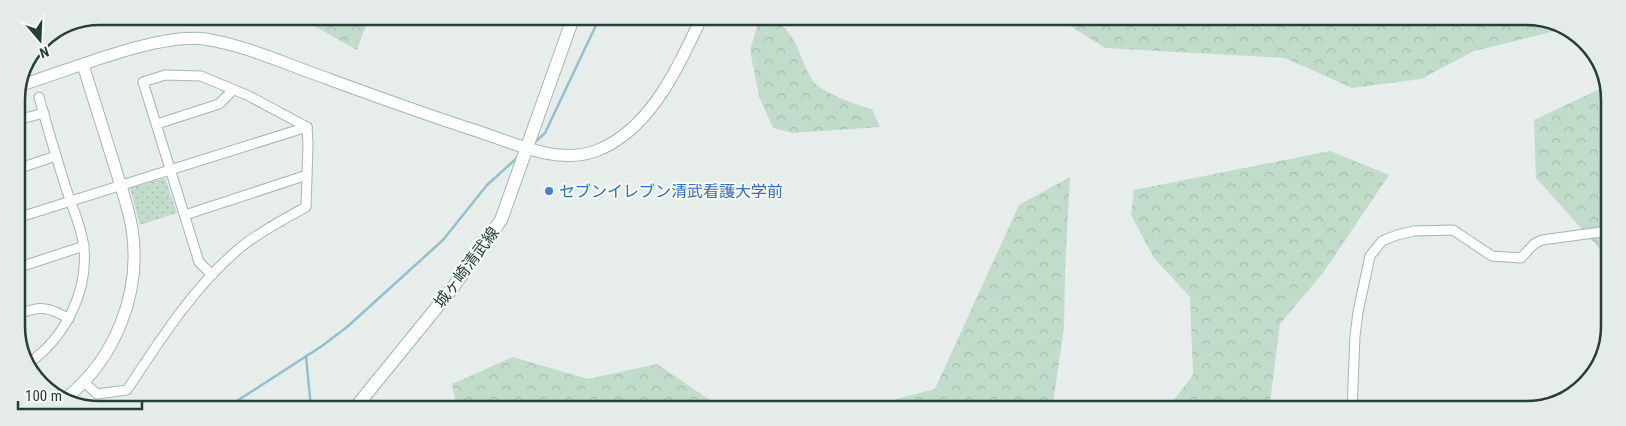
<svg xmlns="http://www.w3.org/2000/svg" width="1626" height="426" font-family="'Roboto Condensed','Noto Sans JP',sans-serif">
  <style>
    .grass { fill: url(#grass-dots) }
    .forest { fill: url(#forest-crowns) }
    .lines { fill: none; stroke-linecap: round; stroke-linejoin: round }
    .stream { stroke: #93c0cd; stroke-width: 2.5 }
    .minor-casing { stroke: #a9b5b2; stroke-width: 11 }
    .tertiary-casing { stroke: #a9b5b2; stroke-width: 13 }
    .secondary-casing { stroke: #a5b8b3; stroke-width: 14 }
    .minor { stroke: #fff; stroke-width: 9 }
    .tertiary { stroke: #fff; stroke-width: 11 }
    .secondary { stroke: #fff; stroke-width: 12 }
    .shop-dot { fill: #3f7fe0; stroke: #f6faf8; stroke-width: 2 }
    .labels { text-anchor: middle; stroke-width: 4; stroke-linejoin: round; paint-order: stroke }
    .shop-label { font-size: 16px; fill: #366cbe; stroke: #f6faf8; text-anchor: start }
    .street-label { font-size: 16px; fill: #263e39; stroke: #f6faf8 }
    .rim { fill: none; stroke: #263e39; stroke-width: 2.5 }
  </style>
  <defs>
    <pattern id="grass-dots" width="8" height="8" patternUnits="userSpaceOnUse" patternTransform="scale(1.25)"><rect width="8" height="8" fill="#c1dcca"/><path d="M2 2h.1M6 6h.1" fill="none" stroke="#a6beae" stroke-width="1.8" stroke-linecap="round"/></pattern>
    <pattern id="forest-crowns" width="20" height="18" patternUnits="userSpaceOnUse" patternTransform="scale(1.25)"><rect width="20" height="18" fill="#c1dcca"/><path d="M2 6a3 3 0 1 1 6 0M12 15a3 3 0 1 1 6 0" fill="none" stroke="#a6beae"/></pattern>
  </defs>
  <rect width="100%" height="100%" fill="#e6edeb"/>
  <path class="grass" d="M165 178 177 213 140 225 130 188Z"/>
  <g class="forest">
    <path d="M1542 18 1563 29 1474 51 1421 79 1352 88 1285 58 1105 48 1059 19Z"/>
    <path d="M759 20C798 20 796 56 813 81 820 92 859 106 872 109L880 127 793 133 773 128 759 96 750 50Z"/>
    <path d="M307 22H367L357 50Z"/>
    <path d="M1608 85V258L1536 178 1534 120Z"/>
    <path d="M1330 151 1389 175 1323 273 1280 324 1269 409H1167L1193 375 1190 297 1154 258 1131 215 1134 190Z"/>
    <path d="M1070 177 1065 269 1064 328 1052 409H898L893 400 935 389 1019 205Z"/>
    <path d="M513 357 588 379 657 364 723 409 457 408 452 384Z"/>
  </g>
  <g class="lines">
    <g class="stream">
      <path d="M534 143 545 133 598 21"/>
      <path d="M306 356 311 408"/>
      <path d="M226 408 322 346 347 327 443 240 487 185 518 157"/>
    </g>
    <defs>
      <g id="minor">
        <path d="M17 120 44 113"/>
        <path d="M157 124 219 104 233 90"/>
        <path d="M17 169 56 156"/>
        <path d="M185 215 307 175"/>
        <path d="M17 218 307 127"/>
        <path d="M17 268 84 246"/>
        <path d="M212 275 199 262 143 82 165 75 201 76 249 96 307 127"/>
        <path d="M18 314C40 306 48 306 69 319"/>
        <path d="M29 363C65 337 88 293 84 248 82 227 71 205 65 185 56 156 47 127 39 97"/>
        <path d="M85 383 97 394 127 390C160 340 194 286 241 247 261 231 284 219 306 207L308 144 307 127"/>
        <path d="M1352 409 1355 336 1358 312 1370 256 1382 241 1397 235 1414 231 1453 230 1492 256 1521 258 1534 244 1542 240 1601 232 1608 226"/>
      </g>
      <g id="tertiary">
        <path d="M21 85C68 71 159 32 205 39 242 45 277 60 312 73 367 93 421 113 477 131 514 143 557 165 596 151 650 130 677 69 700 21"/>
        <path d="M66 398C115 359 142 293 132 229 129 209 121 187 115 167 104 133 94 99 83 65"/>
      </g>
      <path id="secondary" d="M355 408 451 290 501 220 572 21"/>
    </defs>
    <use href="#minor" class="minor-casing"/>
    <use href="#tertiary" class="tertiary-casing"/>
    <use href="#secondary" class="secondary-casing"/>
    <use href="#minor" class="minor"/>
    <use href="#tertiary" class="tertiary"/>
    <use href="#secondary" class="secondary"/>
  </g>
  <circle class="shop-dot" cx="549" cy="191" r="5"/>
  <g class="labels">
    <g class="shop-label">
      <text x="559" y="197">セブンイレブン清武看護大学前</text>
    </g>
    <g class="street-label">
      <text transform="translate(466 267) rotate(-53)" y="6">城ヶ崎清武線</text>
    </g>
  </g>
  <path d="M0 0H1626V426H0ZM100 25H1526A75 75 0 0 1 1601 100V326A75 75 0 0 1 1526 401H100A75 75 0 0 1 25 326V100A75 75 0 0 1 100 25Z" fill="#e5ebe9" fill-rule="evenodd"/>
  <path class="rim" d="M100 25H1526A75 75 0 0 1 1601 100V326A75 75 0 0 1 1526 401H100A75 75 0 0 1 25 326V100A75 75 0 0 1 100 25Z"/>
  <g transform="translate(40 40) rotate(161)" stroke="#f6faf8" stroke-width="4" paint-order="stroke">
  <path d="M0-4L9 19L0 12L-9 19Z" fill="#263e39"/>
  <text y="-8" font-size="14" font-weight="bold" text-anchor="middle" fill="#263e39">N</text>
  </g>
  <path d="M18 401v8h124v-8" fill="none" stroke="#263e39" stroke-width="2.5"/>
  <text x="25" y="401" font-size="15" fill="#263e39" stroke="#f6faf8" stroke-width="4" paint-order="stroke">100 m</text>
</svg>
